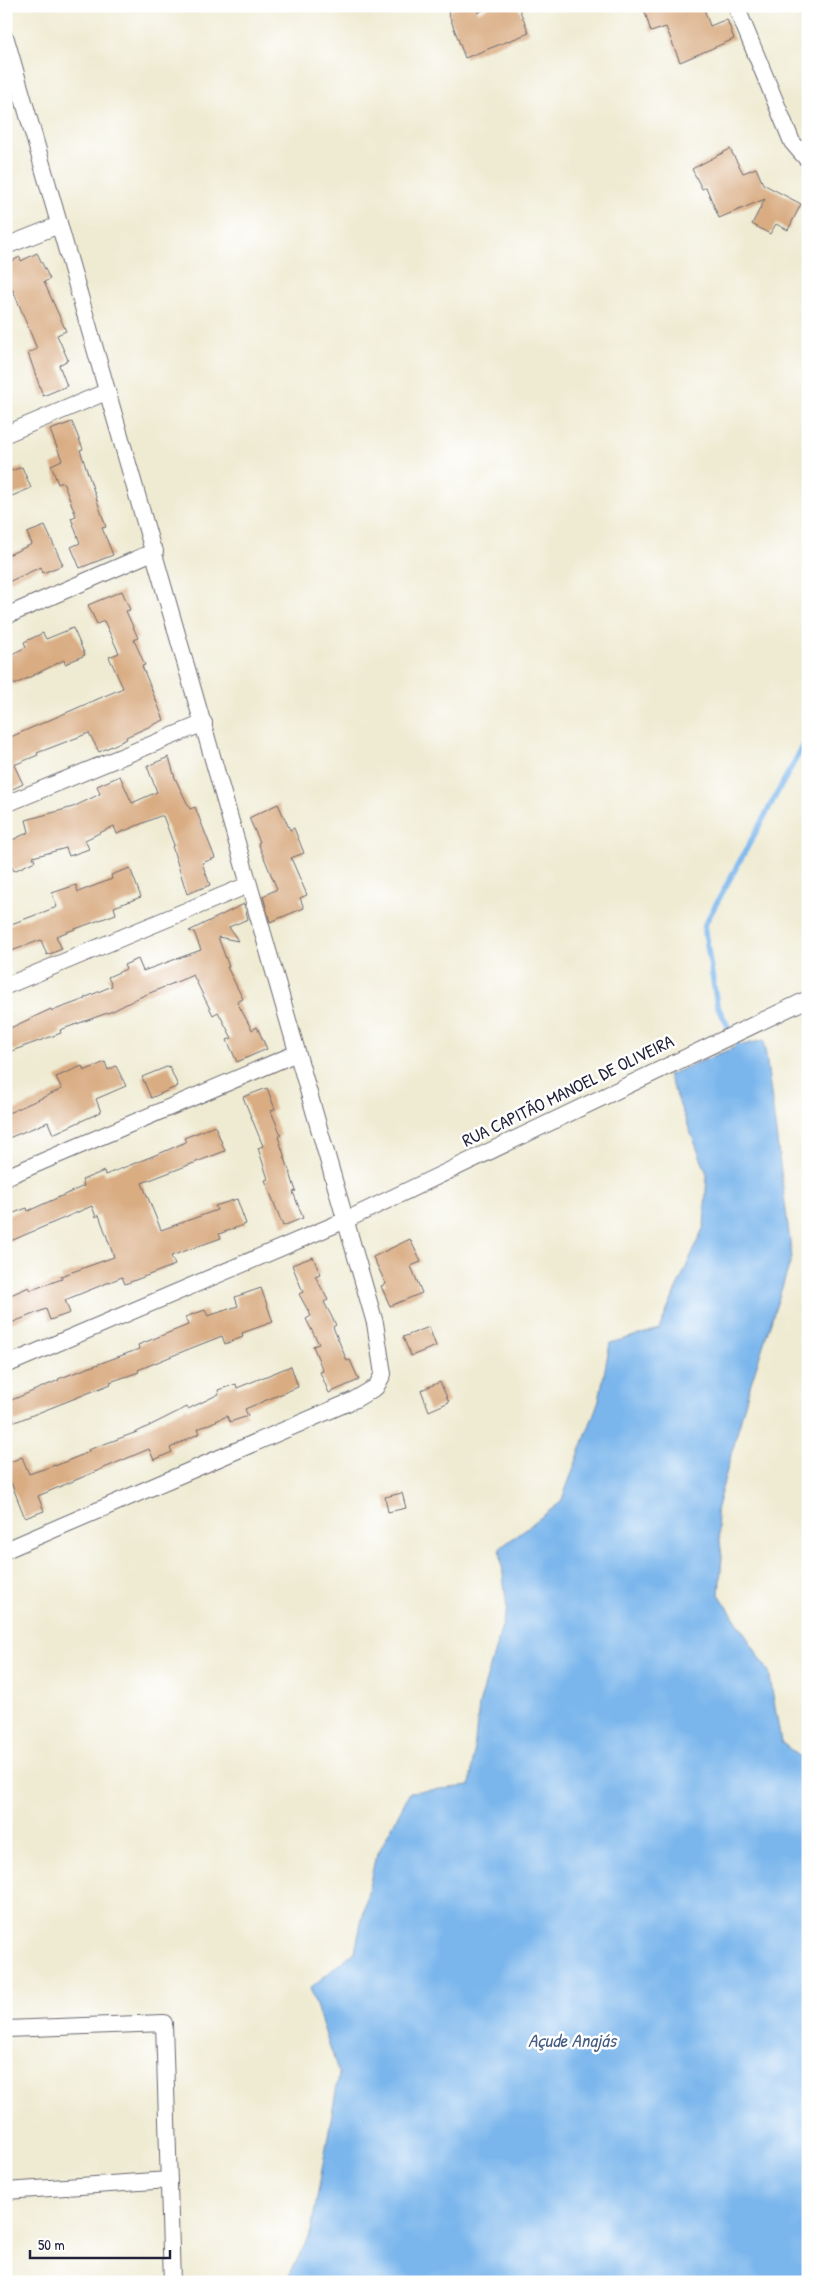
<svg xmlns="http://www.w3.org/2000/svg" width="814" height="2288" font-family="'Patrick Hand',sans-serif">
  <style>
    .water { fill: #7ab6ec; stroke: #4e6c94 }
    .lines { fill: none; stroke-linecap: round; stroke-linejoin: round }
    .stream { stroke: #7ab6ec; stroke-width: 5.5 }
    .building { fill: #d9ac82 }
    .street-casing { stroke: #6a6870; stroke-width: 18 }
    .street { stroke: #fff; stroke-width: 16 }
    .labels { text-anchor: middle; stroke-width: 5; stroke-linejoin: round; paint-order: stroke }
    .street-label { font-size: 18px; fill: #22223b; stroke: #fff }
    .water-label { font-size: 19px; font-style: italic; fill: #455d82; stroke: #fff }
  </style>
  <rect width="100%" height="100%" fill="#fff"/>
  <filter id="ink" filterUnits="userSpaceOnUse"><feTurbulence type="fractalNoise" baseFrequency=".02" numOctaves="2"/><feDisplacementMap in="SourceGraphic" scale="10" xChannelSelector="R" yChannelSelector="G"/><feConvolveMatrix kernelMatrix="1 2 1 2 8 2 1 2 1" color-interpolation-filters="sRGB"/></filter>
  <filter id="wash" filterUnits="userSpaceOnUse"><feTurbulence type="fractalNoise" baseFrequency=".0096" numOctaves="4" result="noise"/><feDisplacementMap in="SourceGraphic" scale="20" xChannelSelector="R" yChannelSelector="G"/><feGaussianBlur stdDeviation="1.12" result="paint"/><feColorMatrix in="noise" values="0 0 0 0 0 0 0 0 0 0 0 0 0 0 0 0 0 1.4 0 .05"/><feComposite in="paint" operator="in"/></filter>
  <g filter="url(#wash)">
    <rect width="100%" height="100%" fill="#efebd3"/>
    <path class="water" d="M764 1040 792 1257 749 1389 716 1511 722 1557 719 1594 769 1672 781 1742 808 1763V2282H286L311 2231 339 2074 310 1988 355 1951 375 1859 410 1792 470 1786 479 1705 507 1609 500 1548 561 1502 599 1400 610 1343 659 1329 704 1226 707 1174 668 1075 738 1046Z"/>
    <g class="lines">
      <path class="stream" d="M738 1046 717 1005 704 926 808 737"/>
    </g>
    <g id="blocks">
      <g class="building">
        <path d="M458 6H474L478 13 490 6H518L529 33 465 58 448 12Z"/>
        <path d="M643 6H703L710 26 727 19 734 39 680 62 666 27 651 32Z"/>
        <path d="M730 149 743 173 756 168 763 184 801 204 788 230 776 224 770 234 752 224 765 199 719 218 706 187 702 189 692 169Z"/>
        <path d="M37 253 50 279 44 282 66 331 57 335 68 360 59 365 67 386 43 396 28 353 37 349 13 290 6 293V264L20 257 21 261Z"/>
        <path d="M72 422 83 449 80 450 106 527 102 528 113 555 80 568 71 547 80 543 71 518 76 516 63 482 58 484 51 465 62 460 50 430Z"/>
        <path d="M22 467 31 488 12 496 6 482V473Z"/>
        <path d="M45 526 63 565 43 573 41 567 6 583V556L32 544 27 533Z"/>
        <path d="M122 591 130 610 126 611 138 638 134 640 145 665 142 666 164 720 126 737 127 739 99 752 89 733 37 753 38 755 14 765 23 784 6 792V739L123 688 109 657 119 653 104 621 97 624 88 605Z"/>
        <path d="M73 628 85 655 65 664 64 660 14 685 12 681 6 683V657L26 647 24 642 43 633 46 639Z"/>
        <path d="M169 757 175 778 190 809 195 807 215 858 202 863 210 885 187 894 172 846 174 845 163 816H160L117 834 114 826 85 840 89 849 69 856 66 848 33 857 35 861 14 871 6 854V843L29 832 26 820 73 807 100 794 97 786 120 776 132 803 157 792 147 766Z"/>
        <path d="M278 804 290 830 294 828 304 853 291 858 307 895 300 898 304 908 270 922 263 896 277 889 258 843 260 842 249 818Z"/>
        <path d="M130 868 141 897 114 907 116 914 56 936 62 949 47 955 41 940 6 953V926L57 907 52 893 76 885 78 892 112 879 111 875Z"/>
        <path d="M244 904 248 919 229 927 238 941 218 937 229 967H227L243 999 237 1002 252 1030 257 1027 267 1049 237 1062 227 1040 232 1038 218 1012 213 1015 193 975 138 998 113 1011 60 1030 61 1033 6 1053V1030L51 1009 52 1011 85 999 84 998 112 986 108 977 126 969 124 965 138 959 143 971 201 950 194 932 189 931Z"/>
        <path d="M105 1062 108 1070 116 1066 126 1086 96 1099 101 1112 53 1134 48 1122 6 1139V1114L62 1089 56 1077 82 1066 84 1071Z"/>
        <path d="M169 1066 178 1086 151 1098 142 1077Z"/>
        <path d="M267 1088 275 1109 271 1111 281 1135 278 1137 296 1191 293 1192 303 1218 283 1226 265 1180 268 1179 258 1148 263 1146 243 1097Z"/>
        <path d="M215 1126 225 1151 142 1183 161 1230 217 1210 215 1206 237 1199 246 1224 219 1234 221 1238 171 1256 175 1265 125 1284 122 1277 65 1300 70 1313 50 1320 46 1309 6 1325V1297L29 1287 31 1290 62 1279 61 1276 114 1257 99 1215 96 1217 92 1206 6 1243V1216L27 1208 28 1211 84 1186 82 1180 104 1171 105 1175 163 1152 186 1142 184 1138Z"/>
        <path d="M410 1239 421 1262 411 1266 422 1293 390 1306 381 1286 386 1284 373 1257Z"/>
        <path d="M313 1257 320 1274 315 1276 328 1300 324 1302 336 1325 333 1327 347 1361 350 1360 359 1380 329 1393 320 1372 323 1371 313 1346 319 1344 306 1319 311 1316 299 1294 303 1292 292 1265Z"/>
        <path d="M261 1288 273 1322 242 1333 243 1337 225 1344 222 1336 189 1349 138 1370 139 1372 110 1382 111 1384 15 1422 7 1402 59 1380 58 1379 139 1349 138 1345 188 1325 185 1317 205 1310 208 1316 238 1306 235 1297Z"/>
        <path d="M429 1327 436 1346 411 1356 403 1337Z"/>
        <path d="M291 1366 298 1387 245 1409 248 1416 230 1422 227 1416 198 1429 200 1433 170 1448 172 1452 154 1460 149 1449 38 1496 44 1511 25 1518 6 1470V1464L22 1457 29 1474 55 1465V1466L89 1452 88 1450 137 1432 187 1407 188 1409 219 1394 218 1390 236 1384 237 1388Z"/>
        <path d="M440 1382 449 1402 429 1411 421 1390Z"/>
        <path d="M402 1493 406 1508 388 1512 385 1497Z"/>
      </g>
    </g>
  </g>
  <g filter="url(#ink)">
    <use href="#blocks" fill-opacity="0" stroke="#6a6870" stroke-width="1"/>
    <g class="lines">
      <defs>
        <g id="street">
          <path d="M736 6 792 142 805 157 808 158"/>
          <path d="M6 39 375 1323 383 1374 376 1387 354 1400 6 1550"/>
          <path d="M6 246 59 225"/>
          <path d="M6 434 106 392"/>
          <path d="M6 616 155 551"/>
          <path d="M6 804 204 723"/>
          <path d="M6 986 248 885"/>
          <path d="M6 1177 297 1053"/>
          <path d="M6 1365 346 1220 808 999"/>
          <path d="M6 2029 164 2023 172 2282"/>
          <path d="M6 2191 169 2180"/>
        </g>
      </defs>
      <use href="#street" class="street-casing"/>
      <use href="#street" class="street"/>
    </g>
  </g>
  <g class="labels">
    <g class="street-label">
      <text transform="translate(568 1091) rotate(-26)" y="6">RUA CAPITÃO MANOEL DE OLIVEIRA</text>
    </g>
    <g class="water-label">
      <text x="572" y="2047">Açude Anajás</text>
    </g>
  </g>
  <rect width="814" height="2288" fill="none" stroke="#fff" stroke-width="25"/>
  <path d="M30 2250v8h140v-8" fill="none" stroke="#22223b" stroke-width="2.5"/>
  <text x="38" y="2250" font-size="15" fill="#22223b" stroke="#ffffff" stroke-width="4" paint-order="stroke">50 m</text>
</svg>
